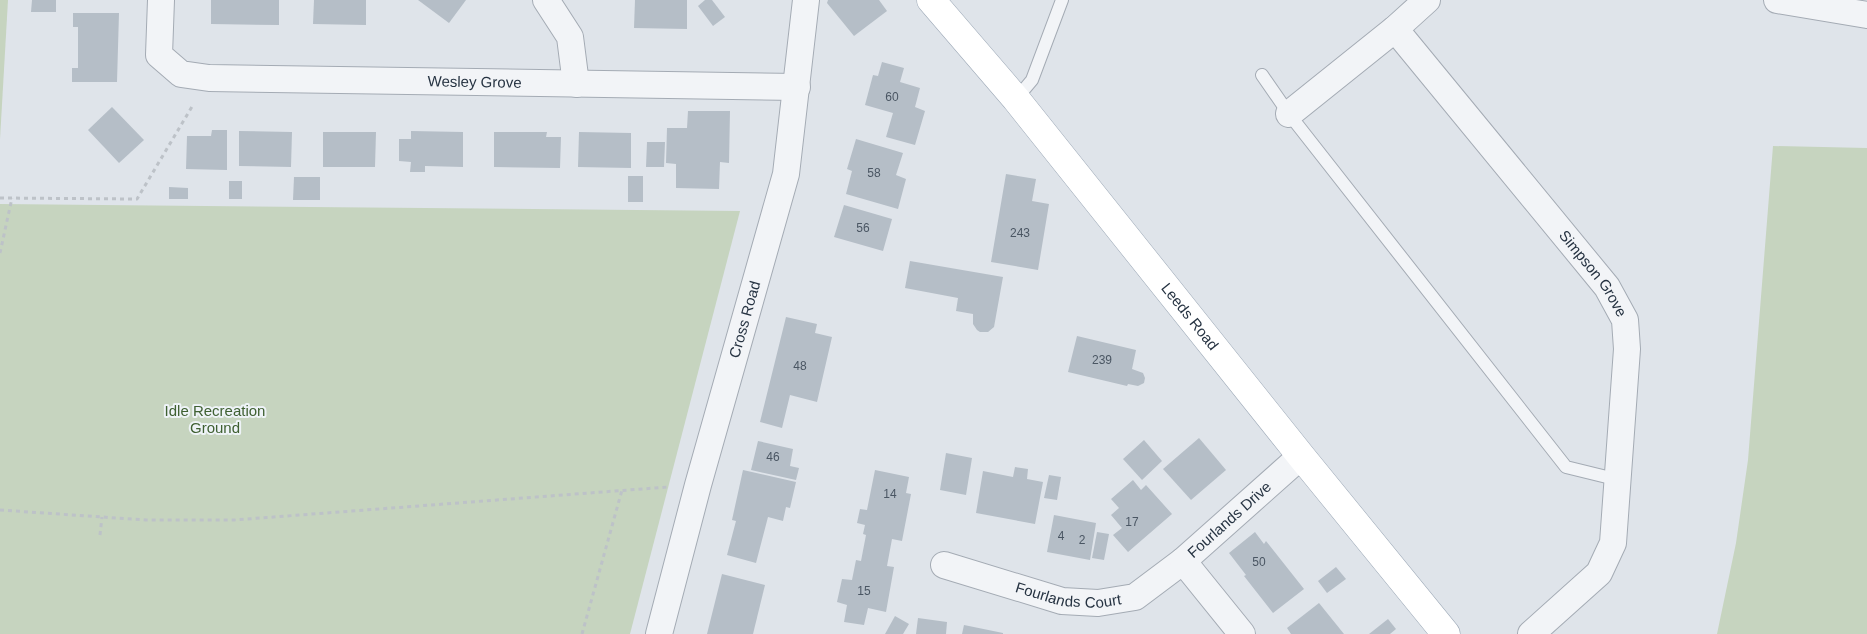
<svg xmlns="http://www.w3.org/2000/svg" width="1867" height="634" font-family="Helvetica,sans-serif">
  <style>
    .green { fill: #c6d4bf }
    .building { fill: #b5bec7 }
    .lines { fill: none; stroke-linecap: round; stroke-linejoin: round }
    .service-casing { stroke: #a4abb4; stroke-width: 14 }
    .minor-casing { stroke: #a4abb4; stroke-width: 28 }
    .primary-casing { stroke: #9da9b7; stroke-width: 29 }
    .path { stroke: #bdc2c8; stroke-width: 3; stroke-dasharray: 4 4; stroke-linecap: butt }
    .service { stroke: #f2f4f7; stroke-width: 12 }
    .minor { stroke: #f2f4f7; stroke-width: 26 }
    .primary { stroke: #fff; stroke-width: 28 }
    .labels { text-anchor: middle; stroke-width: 4; stroke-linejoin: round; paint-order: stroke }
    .number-label { font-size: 12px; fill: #4a5663 }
    .street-label { font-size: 15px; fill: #263342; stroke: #eef3f7 }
    .park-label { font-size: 15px; fill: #3f6032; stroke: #eef3f7 }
  </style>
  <rect width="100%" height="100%" fill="#dfe4ea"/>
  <g class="green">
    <path d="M0 0H8L0 139Z"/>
    <path d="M1773 146 1867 148V634H1717L1736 543 1748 460Z"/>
    <path d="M0 204 740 211 630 634H0Z"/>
  </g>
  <g class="building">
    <path d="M32 0H56V12H31Z"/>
    <path d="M211 0H279V25L211 24Z"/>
    <path d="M314 0H366V25L313 24Z"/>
    <path d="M418 0H466L449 23Z"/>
    <path d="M635 0H687V29L634 28Z"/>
    <path d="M705 0H712L725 17 713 26 698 6Z"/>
    <path d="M828 0H879L887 11 854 36 827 3Z"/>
    <path d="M73 13H119L117 82H72V68H78V27H73Z"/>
    <path d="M882 62 904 68 900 82 920 88 915 107 925 111 915 145 886 137 893 113 865 105 873 75 878 76Z"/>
    <path d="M112 107 144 140 119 163 88 130Z"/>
    <path d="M688 111H730L729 163 720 162 719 189 676 188V164L666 163 667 128H687Z"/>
    <path d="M212 130H227V170L186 169 187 136H211Z"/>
    <path d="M239 131 292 132 291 167 239 166Z"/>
    <path d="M411 131 463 132V167L425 166V172H410L411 162 399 161V139H411Z"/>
    <path d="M323 132H376L375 167H323Z"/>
    <path d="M494 132H547L546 137H561L560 168 494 167Z"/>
    <path d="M579 132 631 133V168L578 167Z"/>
    <path d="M856 139 903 153 896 175 906 179 898 209 846 194 852 171 847 169Z"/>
    <path d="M647 142H665L664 167H646Z"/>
    <path d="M1006 174 1036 179 1032 201 1049 204 1038 270 991 262Z"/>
    <rect x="628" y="176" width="15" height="26"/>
    <path d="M294 177H320V200H293Z"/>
    <rect x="229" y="181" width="13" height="18"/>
    <path d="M169 187 188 188V199H169Z"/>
    <path d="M844 205 892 219 883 251 834 237Z"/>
    <path d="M910 261 1003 277 994 327 988 332H980L977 330 973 324V314L956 311 958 298 905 288Z"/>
    <path d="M786 317 817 324 815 333 832 337 817 402 790 395 782 428 760 422Z"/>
    <path d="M1077 336 1136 350 1132 369 1143 373 1145 378 1144 383 1138 386 1128 384 1127 386 1068 372Z"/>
    <path d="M1199 438 1226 470 1191 500 1163 469Z"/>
    <path d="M1144 440 1162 461 1142 480 1123 459Z"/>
    <path d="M758 441 793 449 790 466 799 468 796 480 751 470Z"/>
    <path d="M946 453 972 458 966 495 940 490Z"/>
    <path d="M1015 467 1028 469 1027 479 1043 482 1035 524 976 513 983 471 1013 477Z"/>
    <path d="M743 470 796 482 790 508 786 507 783 521 768 517 756 563 727 555 736 521 732 520Z"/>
    <path d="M875 470 909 477 906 493 911 494 902 541 892 539 887 566 894 567 886 612 868 608 864 625 844 622 847 605 837 602 842 579 852 580 856 560 861 561 866 535 863 534 865 525 857 523 860 509 867 510Z"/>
    <path d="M1049 475 1061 477 1057 500 1044 498Z"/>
    <path d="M1133 480 1141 490 1146 485 1172 514 1128 552 1113 535 1122 528 1111 515 1119 508 1111 499Z"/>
    <path d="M1054 515 1096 523 1090 560 1047 552Z"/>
    <path d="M1097 532 1109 534 1104 560 1092 558Z"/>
    <path d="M1255 532 1264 544 1266 541 1304 589 1273 613 1244 576 1246 575 1229 553Z"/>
    <path d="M1336 567 1346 579 1327 593 1318 581Z"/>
    <path d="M722 574 765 585 753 634H707Z"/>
    <path d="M1319 603 1344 634H1291L1287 628Z"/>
    <path d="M895 616 909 624 903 634H885Z"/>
    <path d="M918 618 947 622 946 634H916Z"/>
    <path d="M1388 619 1396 629 1390 634H1369Z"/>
    <path d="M964 625 1003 633V634H962Z"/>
  </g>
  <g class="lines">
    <defs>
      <g id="service">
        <path d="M1262 75 1289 114 1566 467 1619 480"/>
        <path d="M1016 99 1032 80 1062 0"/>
      </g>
      <g id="minor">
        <path id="s1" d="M161 0 159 55 181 74 209 78 797 87"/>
        <path d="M546 0 570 37 576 84"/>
        <path d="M1777 0 1867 15"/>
        <path id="s2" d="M1395 29 1607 287 1625 320 1627 349 1613 543 1599 573 1531 634"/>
        <path d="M1289 114 1395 29 1427 0"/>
        <path id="s3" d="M944 565 1062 601 1098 603 1135 597 1183 561"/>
        <path id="s4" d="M659 634 698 485 786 174 806 0"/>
        <path id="s5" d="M1242 634 1183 561 1301 456"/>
      </g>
      <g id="primary">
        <path id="s6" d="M931 0 1016 99 1301 456 1446 634"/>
      </g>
    </defs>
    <use href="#service" class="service-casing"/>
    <use href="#minor" class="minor-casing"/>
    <use href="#primary" class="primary-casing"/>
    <g class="path">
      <path d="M0 198 137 199 193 105"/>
      <path d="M0 253 12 198"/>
      <path d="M0 510 146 520H234L668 487"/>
      <path d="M100 535 102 517"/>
      <path d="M582 634 622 490"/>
    </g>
    <use href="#service" class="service"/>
    <use href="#minor" class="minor"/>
    <use href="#primary" class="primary"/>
  </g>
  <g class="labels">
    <g class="number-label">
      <text x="892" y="101">60</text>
      <text x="874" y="177">58</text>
      <text x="863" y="232">56</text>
      <text x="1020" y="237">243</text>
      <text x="1102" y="364">239</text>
      <text x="800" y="370">48</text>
      <text x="773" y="461">46</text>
      <text x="890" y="498">14</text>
      <text x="1132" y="526">17</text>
      <text x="1061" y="540">4</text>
      <text x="1082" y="544">2</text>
      <text x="1259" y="566">50</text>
      <text x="864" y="595">15</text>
    </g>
    <g class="street-label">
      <text dy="5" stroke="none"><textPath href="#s1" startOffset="378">Wesley Grove</textPath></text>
      <text dy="5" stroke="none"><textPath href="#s2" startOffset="315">Simpson Grove</textPath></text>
      <text dy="5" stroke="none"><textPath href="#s6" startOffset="409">Leeds Road</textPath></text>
      <text dy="5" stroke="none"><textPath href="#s4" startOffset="326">Cross Road</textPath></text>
      <text dy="5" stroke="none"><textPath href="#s5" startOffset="156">Fourlands Drive</textPath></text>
      <text dy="5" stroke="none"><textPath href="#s3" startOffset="129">Fourlands Court</textPath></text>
    </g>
    <g class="park-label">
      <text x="215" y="416">Idle Recreation<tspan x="215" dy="17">Ground</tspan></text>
    </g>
  </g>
</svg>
